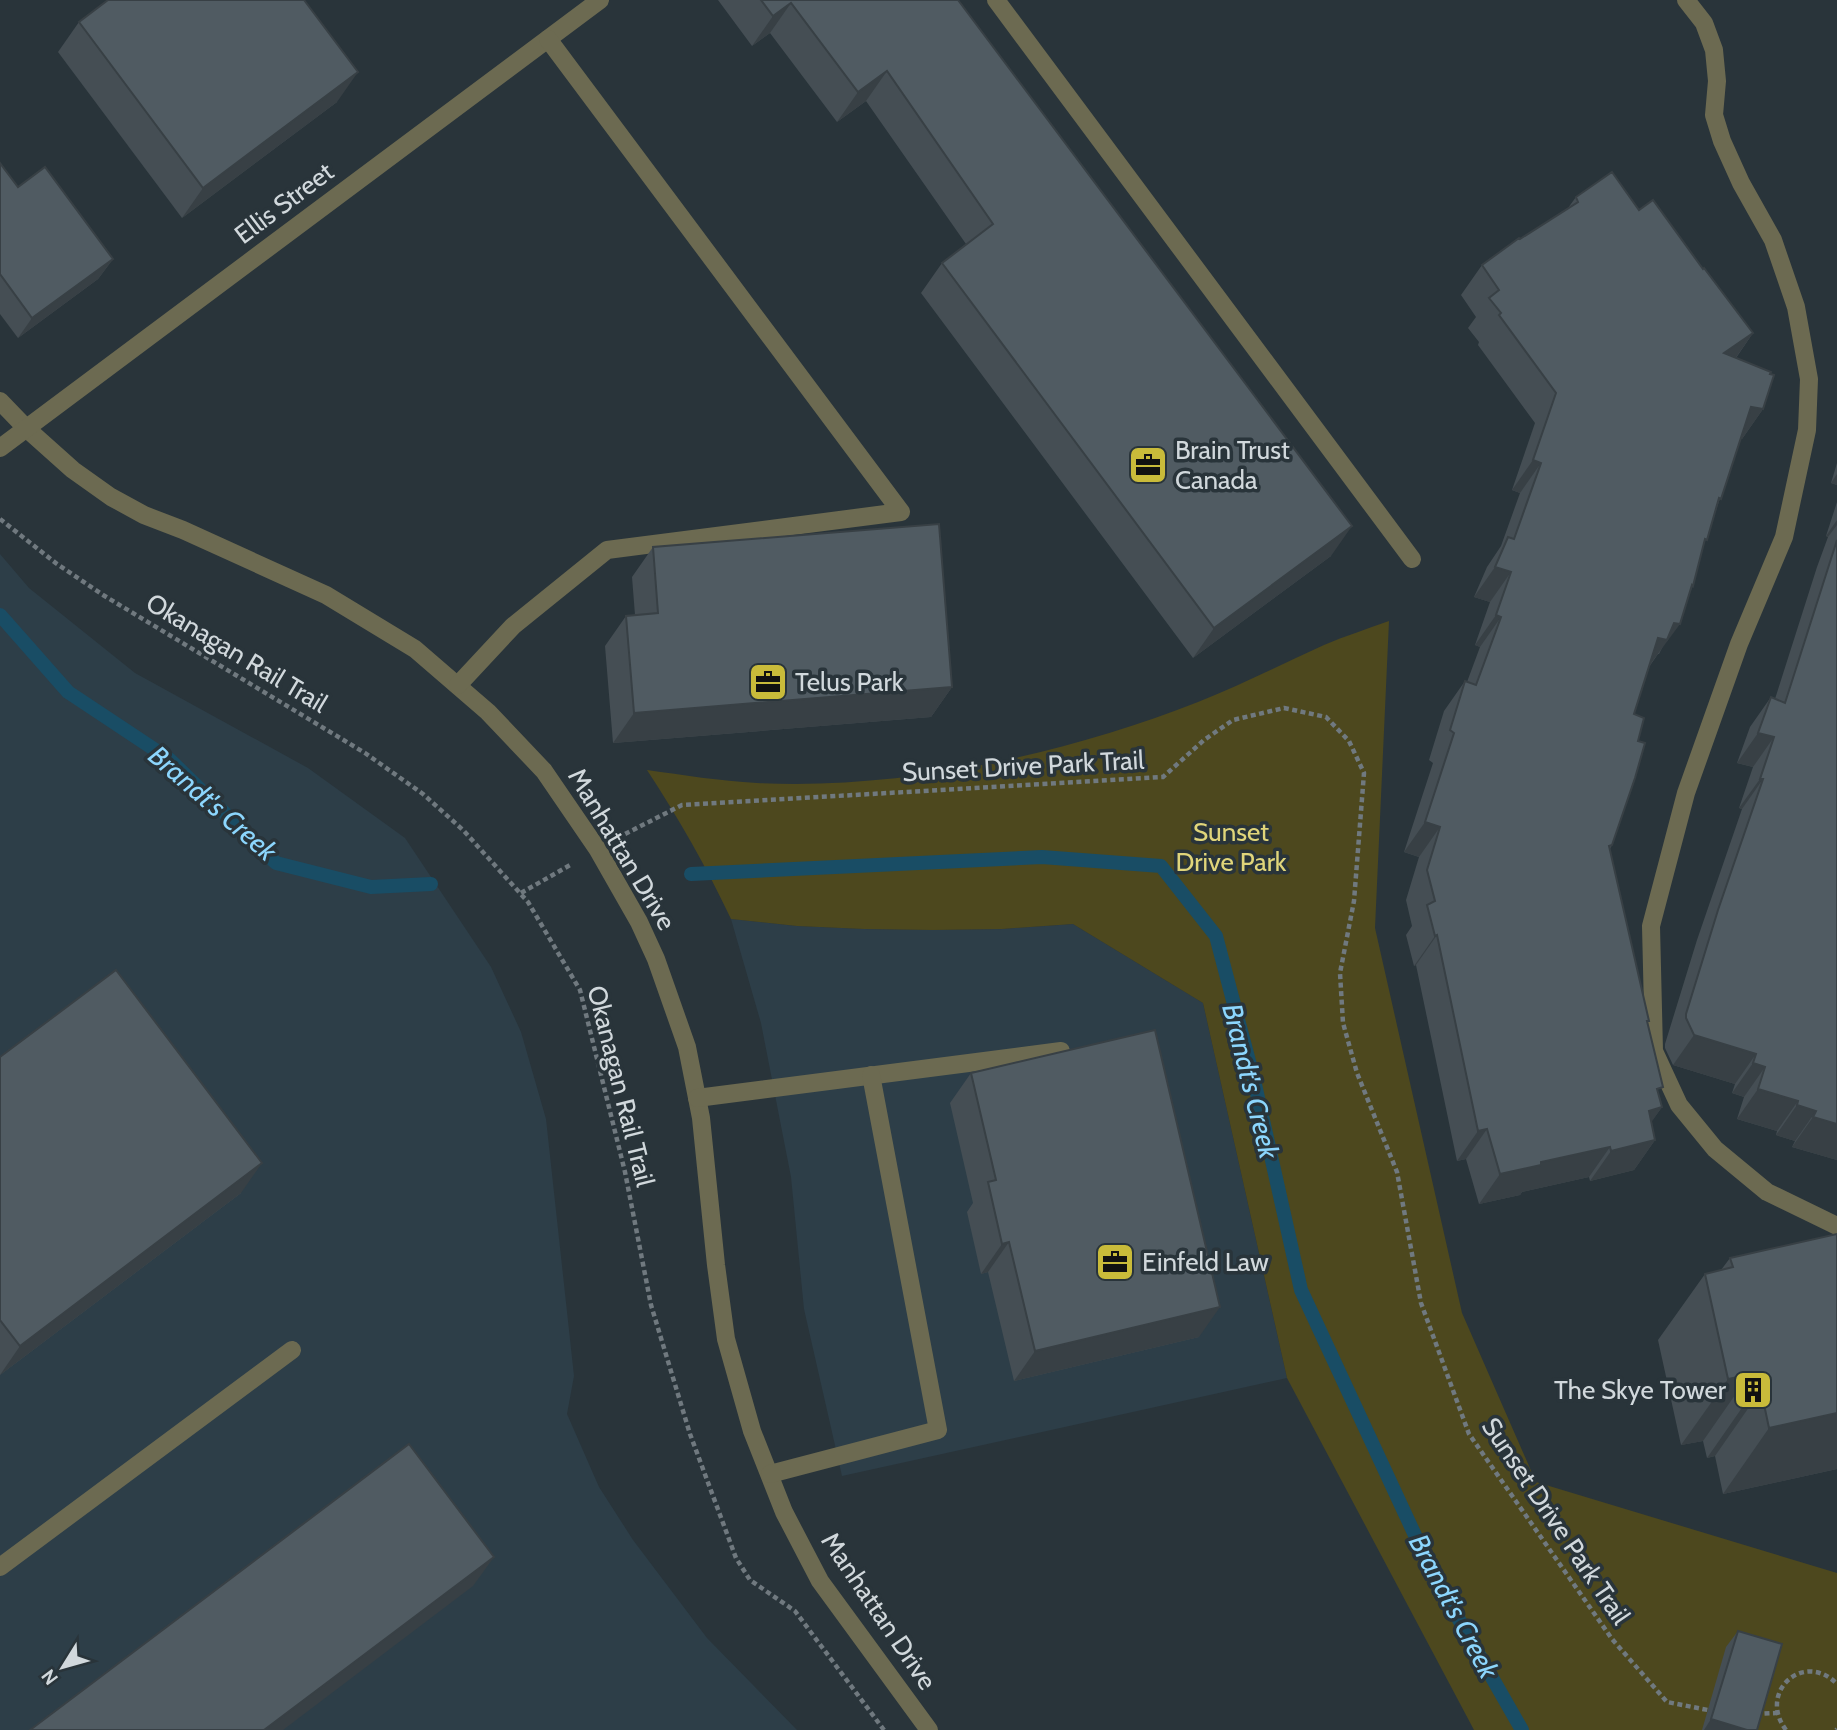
<svg xmlns="http://www.w3.org/2000/svg" width="1837" height="1730" font-family="Cabin,sans-serif">
  <style>
    .built { fill: #2d3e48 }
    .green { fill: #4d481e }
    .lines { fill: none; stroke-linecap: round; stroke-linejoin: round }
    .stream { stroke: #194d65; stroke-width: 14 }
    .path { stroke: #70797f; stroke-width: 4.5; stroke-dasharray: 5 3.5; stroke-linecap: butt }
    .minor { stroke: #6c6a51; stroke-width: 18 }
    .wall { fill: #454e54 }
    .shaded-wall { fill: #384045 }
    .building { fill: #505b62; stroke: #384045; stroke-width: 2 }
    .labels { text-anchor: middle; stroke-width: 7; stroke-linejoin: round; paint-order: stroke }
    .street-label { font-size: 26px; fill: #d1d8dc; stroke: #29343a }
    .poi-label { font-size: 26px; fill: #d1d8dc; stroke: #29343a; text-anchor: start }
    .park-label { font-size: 26px; fill: #e0d57a; stroke: #29343a }
    .water-label { font-size: 28px; font-style: italic; fill: #8cd6fd; stroke: #29343a }
  </style>
  <rect width="100%" height="100%" fill="#29343a"/>
  <g class="built">
    <path d="M0 554 29 588 135 673 308 768 405 838 491 967 521 1032 546 1119 574 1376 567 1414 599 1487 633 1540 707 1638 797 1730H0Z"/>
    <path d="M731 919 797 926 864 929 933 930 1002 929 1073 924 1203 1003 1287 1378 842 1476 804 1309 791 1177 761 1023Z"/>
  </g>
  <path class="green" d="M1389 621 1375 928 1462 1313 1536 1482 1837 1573V1730H1474L1287 1378 1203 1003 1073 924 1002 929 933 930 864 929 797 926 731 919C706 866 679 819 647 770 683 775 720 781 757 783 903 790 1063 755 1198 702 1241 685 1282 664 1324 645 1345 636 1367 629 1389 621Z"/>
  <g class="lines">
    <g class="stream">
      <path d="M0 615 68 692 169 759 276 863 371 887 431 884"/>
      <path d="M691 874 1042 857 1161 866 1216 936 1254 1080 1301 1290 1434 1576 1522 1730"/>
    </g>
    <g class="path">
      <path d="M0 519 57 564 103 595 365 753 423 794 463 830 528 902 580 990 625 1172 651 1305 690 1434 736 1558 750 1580 795 1611 884 1730"/>
      <path d="M625 834 682 805 1163 777 1204 740 1233 720 1284 708 1326 717 1349 741 1364 773 1354 901 1340 973 1343 1023 1357 1073 1397 1172 1421 1303 1469 1434 1612 1639 1667 1702 1713 1711"/>
      <path d="M521 893 572 864"/>
      <path d="M1756 1714 1776 1713"/>
      <path d="M1786 1730C1757 1692 1804 1650 1837 1684"/>
      <path d="M1836 1730 1837 1729"/>
    </g>
    <g class="minor">
      <path d="M996 0 1412 559"/>
      <path d="M1686 0 1704 23 1714 50 1717 81 1714 115 1722 141 1741 183 1773 240 1796 307 1809 379 1807 430 1784 537 1739 644 1686 793 1651 926 1654 1051 1679 1105 1715 1149 1767 1192 1837 1226"/>
      <path d="M0 401 26 428 73 470 111 497 144 515 183 530 326 595 415 649 488 712 544 771 598 850 639 922 656 959 687 1047 701 1118 716 1265 726 1339 752 1431 784 1512 820 1581 929 1730"/>
      <path d="M0 448 600 0"/>
      <path d="M458 685 513 626 607 550 901 512 548 39"/>
      <path d="M697 1098 1061 1051"/>
      <path d="M770 1474 938 1430 871 1075"/>
      <path d="M0 1567 292 1350"/>
    </g>
  </g>
  <g class="wall">
    <path d="M718 0H958L1331 556 1193 658 921 293 942 263 966 244 866 101 837 122 770 33 752 46Z"/>
    <path d="M79 22 337 102 182 218 58 52Z"/>
    <path d="M0 163 18 187 113 259 98 279 18 338 0 314Z"/>
    <path d="M1576 197 1639 210 1703 269 1753 333 1736 358 1763 409 1742 439H1741L1704 544 1693 586 1659 654H1658L1649 667 1634 714 1638 741 1612 845 1610 849 1647 1023 1658 1094 1662 1107 1651 1122 1655 1140 1634 1170 1590 1181 1589 1177 1522 1192 1520 1195 1479 1204 1466 1159 1457 1161 1416 965 1414 966 1406 935 1412 926 1406 900 1419 857 1404 852 1433 763 1429 760 1444 711 1465 681 1467 682 1480 647 1475 645 1490 602 1474 597 1487 567 1501 546 1520 493 1512 490 1535 423 1478 345 1479 342 1468 328 1476 317 1461 295 1482 265 1568 208Z"/>
    <path d="M1837 463V485L1831 483Z"/>
    <path d="M1837 502V1160L1792 1147 1795 1141 1776 1135 1777 1131 1737 1119 1744 1097 1732 1093 1735 1084 1673 1065 1665 1048V1044L1697 940 1742 809 1739 808 1753 767 1737 763 1750 727 1771 697 1775 699 1817 567 1828 537 1826 536Z"/>
    <path d="M653 547 952 687 931 717 613 743 605 646 626 616 635 615 632 577Z"/>
    <path d="M0 1057 241 1193 0 1375Z"/>
    <path d="M971 1073 1199 1337 1014 1381 988 1272 981 1274 967 1212 973 1203 950 1103Z"/>
    <path d="M1730 1258 1837 1469 1723 1494 1715 1456 1707 1458 1703 1441 1681 1445 1658 1340 1705 1274 1721 1270Z"/>
    <path d="M1738 1631 1757 1730H1702L1726 1647Z"/>
  </g>
  <g class="shaded-wall">
    <path d="M791 3 770 33 752 46 773 16Z"/>
    <path d="M887 71 866 101 837 122 858 92Z"/>
    <path d="M358 72 337 102 182 218 203 188Z"/>
    <path d="M113 259 98 279 18 338 32 318Z"/>
    <path d="M1753 333 1732 363 1724 353Z"/>
    <path d="M1751 407 1763 409 1742 439 1730 437Z"/>
    <path d="M1533 460 1541 463 1520 493 1512 490Z"/>
    <path d="M1837 474V485L1831 483Z"/>
    <path d="M1837 520V525L1828 537 1826 536Z"/>
    <path d="M1352 526 1331 556 1193 658 1214 628Z"/>
    <path d="M1495 567 1511 572 1490 602 1474 597Z"/>
    <path d="M1496 615 1501 617 1480 647 1475 645Z"/>
    <path d="M1674 623 1680 624 1646 670 1658 638Z"/>
    <path d="M952 687 931 717 613 743 634 713Z"/>
    <path d="M1758 733 1774 737 1753 767 1737 763Z"/>
    <path d="M1760 779H1763L1742 809 1739 808Z"/>
    <path d="M1425 822 1440 827 1419 857 1404 852Z"/>
    <path d="M1437 935 1416 965 1414 966 1435 936Z"/>
    <path d="M1694 1035 1756 1054 1735 1084 1673 1065Z"/>
    <path d="M1753 1063 1765 1067 1744 1097 1732 1093Z"/>
    <path d="M1758 1089 1798 1101 1777 1131 1737 1119Z"/>
    <path d="M1797 1105 1816 1111 1795 1141 1776 1135Z"/>
    <path d="M1662 1107 1641 1137 1649 1111Z"/>
    <path d="M1813 1117 1837 1124V1160L1792 1147Z"/>
    <path d="M1487 1129 1466 1159 1457 1161 1478 1131Z"/>
    <path d="M1655 1140 1634 1170 1590 1181 1611 1151Z"/>
    <path d="M1610 1147 1589 1177 1522 1192 1520 1195 1479 1204 1500 1174 1541 1162Z"/>
    <path d="M262 1163 241 1193 0 1375 20 1346Z"/>
    <path d="M1009 1242 988 1272 981 1274 1002 1244Z"/>
    <path d="M1220 1307 1199 1337 1014 1381 1035 1351Z"/>
    <path d="M1749 1375 1703 1441 1681 1445 1728 1379Z"/>
    <path d="M1761 1390 1715 1456 1707 1458 1753 1392Z"/>
    <path d="M1837 1413V1469L1723 1494 1769 1428Z"/>
    <path d="M494 1557 473 1586 283 1730H264Z"/>
    <path d="M1711 1719 1747 1730H1704Z"/>
  </g>
  <g class="building">
    <path d="M108 0H304L358 72 203 188 79 22Z"/>
    <path d="M761 0H958L1352 526 1214 628 942 263 993 224 887 71 858 92 791 3 773 16Z"/>
    <path d="M0 163 18 187 45 167 113 259 32 318 0 274Z"/>
    <path d="M1612 172 1639 210 1653 200 1703 269 1704 268 1753 333 1724 353 1771 372 1770 374 1774 375 1763 409 1751 407 1721 499 1719 498 1707 540 1705 539 1693 586 1692 585 1680 624 1674 623 1667 640 1658 638 1634 714 1644 718 1638 741 1645 743 1635 778 1612 845 1609 846 1649 1021H1647L1663 1087 1657 1089 1662 1107 1649 1111 1655 1140 1611 1151 1610 1147 1541 1162V1165L1500 1174 1487 1129 1478 1131 1437 935 1435 936 1427 905 1435 901 1427 870 1440 827 1425 822 1454 733 1450 730 1465 681 1476 685 1501 617 1496 615 1511 572 1495 567 1508 537 1514 539 1541 463 1533 460 1556 393 1499 315 1501 313 1489 298 1499 290 1482 265 1519 238 1520 239 1578 202 1576 197Z"/>
    <path d="M939 524 952 687 634 713 626 616 658 613 653 547Z"/>
    <path d="M1837 540V1124L1813 1117 1816 1111 1797 1105 1798 1101 1758 1089 1765 1067 1753 1063 1756 1054 1694 1035 1686 1018V1014L1718 910 1763 779H1760L1774 737 1758 733 1771 697 1785 703Z"/>
    <path d="M116 970 262 1163 20 1346 0 1320V1057Z"/>
    <path d="M1155 1030 1220 1307 1035 1351 1009 1242 1002 1244 988 1182 996 1180 971 1073Z"/>
    <path d="M1837 1234V1413L1769 1428 1761 1390 1753 1392 1749 1375 1728 1379 1705 1274 1733 1267 1730 1258Z"/>
    <path d="M409 1444 494 1557 264 1730H30Z"/>
    <path d="M1738 1631 1782 1644 1757 1730H1747L1711 1719Z"/>
  </g>
  <defs>
    <symbol id="office-square" viewBox="-11 -11 22 22"><rect x="-9" y="-9" width="18" height="18" rx="4" fill="#c9bb3a" stroke="#29343a"/><path d="M-6-3h4V-5.5h4V-3h4V5H-6ZM-1-4.5V-3h2v-1.5ZM-6 0V1H6V0Z" fill="#111"/></symbol>
    <symbol id="building-square" viewBox="-11 -11 22 22"><rect x="-9" y="-9" width="18" height="18" rx="4" fill="#c9bb3a" stroke="#29343a"/><path d="M-4-6H4V6H1V3H-1V6H-4ZM-2.5-4.3h1.7v1.8h-1.7ZM.8-4.3h1.7v1.8H.8ZM-2.5-1h1.7V.8h-1.7ZM.8-1h1.7V.8H.8Z" fill="#111"/></symbol>
  </defs>
  <g fill-rule="evenodd">
    <use href="#office-square" x="1126" y="443" width="44" height="44"/>
    <use href="#office-square" x="746" y="660" width="44" height="44"/>
    <use href="#office-square" x="1093" y="1240" width="44" height="44"/>
    <use href="#building-square" x="1731" y="1368" width="44" height="44"/>
  </g>
  <g class="labels">
    <g class="street-label">
      <text transform="translate(284 203) rotate(-37)" y="9">Ellis Street</text>
      <text transform="translate(237 653) rotate(31)" y="9">Okanagan Rail Trail</text>
      <text transform="translate(1023 766) rotate(-3)" y="9">Sunset Drive Park Trail</text>
      <text transform="translate(622 849) rotate(59)" y="9">Manhattan Drive</text>
      <text transform="translate(621 1086) rotate(76)" y="9">Okanagan Rail Trail</text>
      <text transform="translate(1556 1521) rotate(56)" y="9">Sunset Drive Park Trail</text>
      <text transform="translate(879 1611) rotate(56)" y="9">Manhattan Drive</text>
    </g>
    <g class="poi-label">
      <text x="1175" y="459">Brain Trust<tspan x="1175" dy="30">Canada</tspan></text>
      <text x="795" y="691">Telus Park</text>
      <text x="1142" y="1271">Einfeld Law</text>
      <text x="1726" y="1399" text-anchor="end">The Skye Tower</text>
    </g>
    <g class="park-label">
      <text x="1231" y="841">Sunset<tspan x="1231" dy="30">Drive Park</tspan></text>
    </g>
    <g class="water-label">
      <text transform="translate(213 803) rotate(41)" y="10">Brandt's Creek</text>
      <text transform="translate(1251 1081) rotate(76)" y="10">Brandt's Creek</text>
      <text transform="translate(1454 1606) rotate(62)" y="10">Brandt's Creek</text>
    </g>
  </g>
  <g transform="translate(63 1667) rotate(233)" stroke="#29343a" stroke-width="5" paint-order="stroke">
  <path d="M0-5L12 26L0 18L-12 26Z" fill="#d1d8dc"/>
  <text y="-10" font-size="19" font-weight="bold" text-anchor="middle" fill="#d1d8dc">N</text>
  </g>
</svg>
